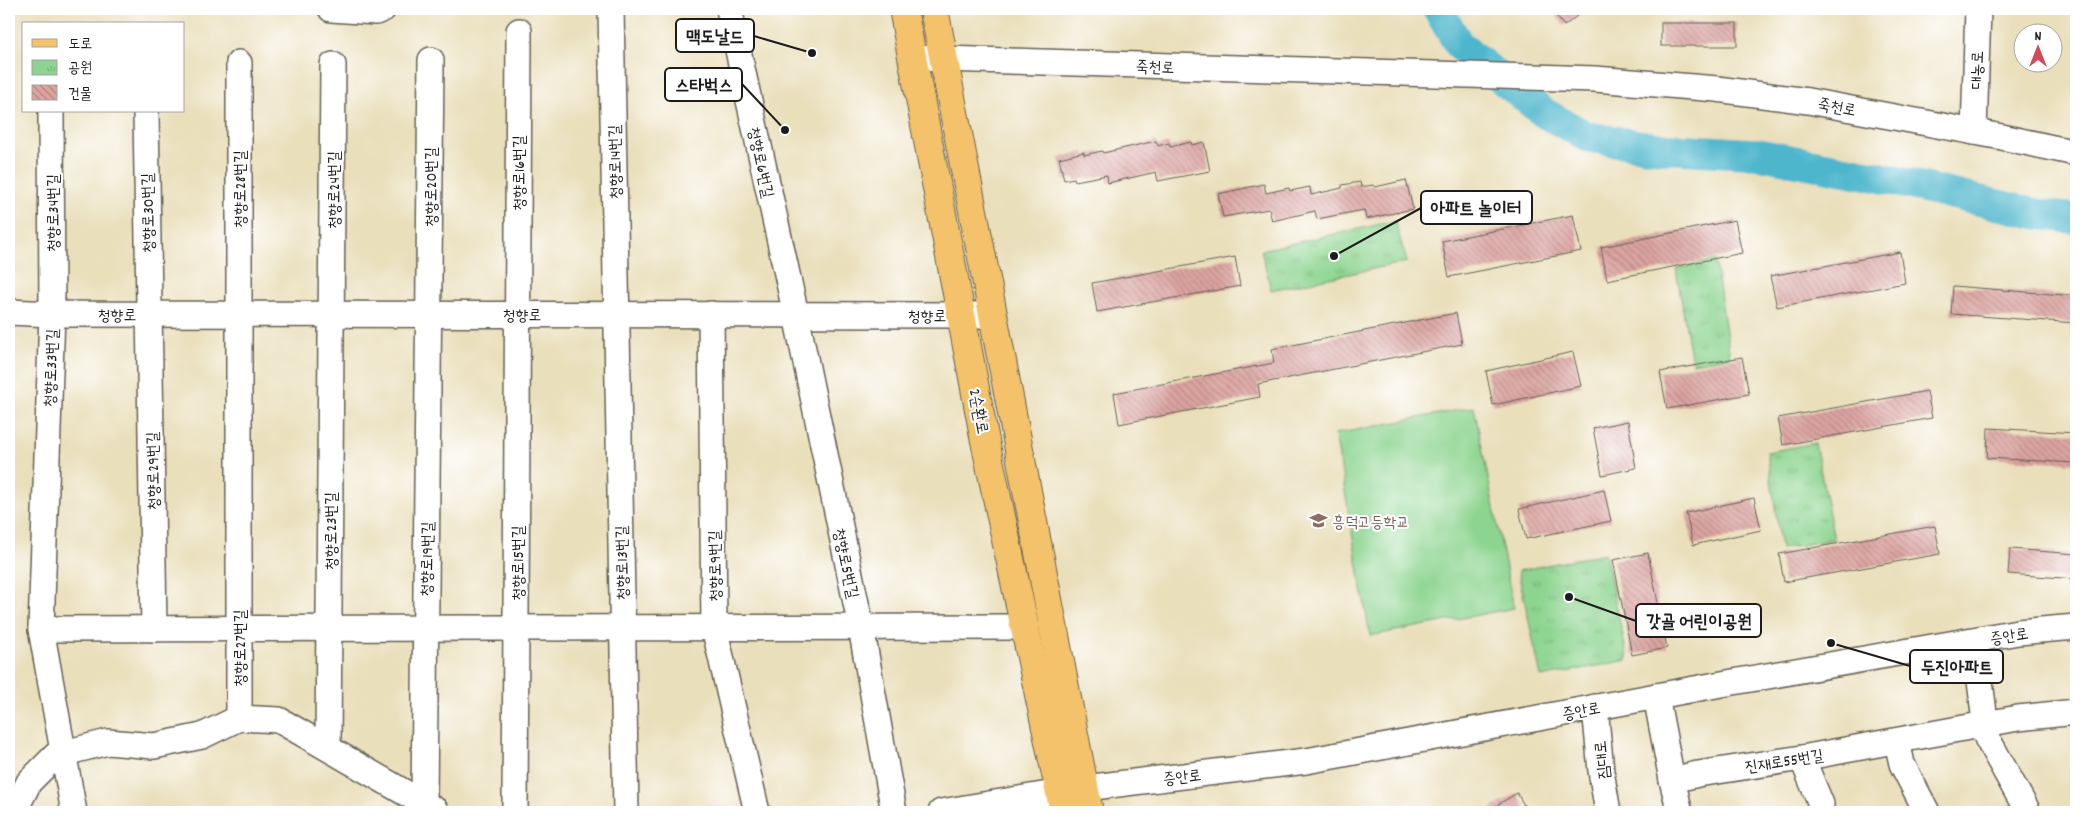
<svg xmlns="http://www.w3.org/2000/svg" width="2085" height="821" font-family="Dekko,'Poor Story',sans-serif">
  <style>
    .park { fill: url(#park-tufts); stroke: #547856 }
    .pitch { fill: #8cd48f; stroke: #547856 }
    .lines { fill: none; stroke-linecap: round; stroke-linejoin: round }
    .river { stroke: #4eb6cc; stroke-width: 31 }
    .building { fill: url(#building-back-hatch) }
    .minor-casing { stroke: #646054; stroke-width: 28 }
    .major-casing { stroke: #646054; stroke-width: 30 }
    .minor { stroke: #fff; stroke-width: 25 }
    .major { stroke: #f3c26a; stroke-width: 28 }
    .labels { text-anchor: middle; stroke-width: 4; stroke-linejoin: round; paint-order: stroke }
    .street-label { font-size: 16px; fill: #1c1c1c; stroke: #fff }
    .education-label { font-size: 16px; fill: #785e54; stroke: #fff; text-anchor: start }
    .leader { fill: none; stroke: #1c1c1c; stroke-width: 2 }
    .callout-dot { fill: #1c1c1c; stroke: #fff; stroke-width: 2 }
    .callout { fill: #fff; stroke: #1c1c1c; stroke-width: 2 }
    .callout-label { font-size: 18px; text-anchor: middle; font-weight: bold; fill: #1c1c1c }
  </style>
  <defs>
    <pattern id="park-tufts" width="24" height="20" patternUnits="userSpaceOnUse" patternTransform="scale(1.25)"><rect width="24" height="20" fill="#8cd48f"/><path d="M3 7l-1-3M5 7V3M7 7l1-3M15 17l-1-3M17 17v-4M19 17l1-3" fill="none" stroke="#78b57b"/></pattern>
    <pattern id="building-back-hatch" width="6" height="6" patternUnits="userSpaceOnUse" patternTransform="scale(1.25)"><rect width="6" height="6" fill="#dca4a1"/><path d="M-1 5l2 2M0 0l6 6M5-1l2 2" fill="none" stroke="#b28582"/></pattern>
  </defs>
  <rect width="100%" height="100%" fill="#fff"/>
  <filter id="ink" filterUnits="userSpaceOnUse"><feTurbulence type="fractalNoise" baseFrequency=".02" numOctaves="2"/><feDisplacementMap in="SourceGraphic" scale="10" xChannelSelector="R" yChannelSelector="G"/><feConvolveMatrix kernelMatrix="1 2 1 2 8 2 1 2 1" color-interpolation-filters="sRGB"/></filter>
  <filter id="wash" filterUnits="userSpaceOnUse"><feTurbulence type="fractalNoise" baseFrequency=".0096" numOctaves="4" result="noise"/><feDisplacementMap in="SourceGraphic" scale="20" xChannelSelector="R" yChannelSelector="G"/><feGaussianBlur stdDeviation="1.12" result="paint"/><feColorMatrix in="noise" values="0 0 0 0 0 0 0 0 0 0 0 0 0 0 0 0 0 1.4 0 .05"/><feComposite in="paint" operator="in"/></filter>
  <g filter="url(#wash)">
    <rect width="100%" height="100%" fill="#eadfbb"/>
    <g class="park">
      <path d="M1395 221 1407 262 1271 290 1261 250Z"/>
      <path d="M1715 260 1730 357 1692 363 1676 269Z"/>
      <path d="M1815 443 1834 539 1781 549 1767 452Z"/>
      <path d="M1605 553 1628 660 1541 677 1518 571Z"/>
    </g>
    <path class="pitch" d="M1474 407 1514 608 1370 636 1335 434Z"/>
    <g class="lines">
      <path class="river" d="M1438 9 1459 45 1544 113 1588 137 1658 148 1758 154 1874 176 2037 214 2076 219"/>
    </g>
    <g id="blocks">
      <g class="building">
        <path d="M1551 9H1586L1564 26Z"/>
        <rect x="1661" y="23" width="76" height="23"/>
        <path d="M1156 141 1158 146 1169 143 1170 147 1191 142 1192 145 1204 142 1210 171 1158 181 1156 172 1108 183 1107 175 1075 181 1074 178 1064 180 1059 158 1084 152V155L1102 151 1103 153Z"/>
        <path d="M1406 180 1413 209 1366 219 1364 210 1317 219 1315 211 1272 221 1269 209 1223 217 1218 194 1264 184 1266 193 1289 188 1290 191 1310 187 1311 195 1342 188V185L1360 182 1361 187 1373 185 1375 187Z"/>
        <path d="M1573 215 1581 251 1449 277 1442 241Z"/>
        <path d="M1735 220 1742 253 1607 280 1601 247Z"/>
        <path d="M1900 252 1905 283 1777 307 1770 276Z"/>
        <path d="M1235 257 1240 286 1097 312 1092 283Z"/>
        <path d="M1953 286 2076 296V323L1951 314Z"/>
        <path d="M1456 313 1462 344 1258 384 1260 397 1119 424 1114 393 1274 363 1272 349Z"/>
        <path d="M1573 352 1581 386 1493 405 1486 371Z"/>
        <path d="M1742 357 1749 394 1667 409 1660 372Z"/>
        <path d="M1927 391 1932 418 1783 445 1778 418Z"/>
        <path d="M1628 421 1636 468 1602 475 1593 428Z"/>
        <path d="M1988 428 2076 433V463L1987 458Z"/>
        <path d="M1604 490 1611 521 1526 539 1519 509Z"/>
        <path d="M1754 498 1761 530 1693 545 1686 513Z"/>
        <path d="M1935 526 1940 554 1784 582 1779 554Z"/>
        <path d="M2010 549 2076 554V579L2008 574Z"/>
        <path d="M1648 553 1667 648 1632 655 1613 560Z"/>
        <path d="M1517 793 1528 812H1486Z"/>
      </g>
    </g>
  </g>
  <g filter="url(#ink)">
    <use href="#blocks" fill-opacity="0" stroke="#646054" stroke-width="1"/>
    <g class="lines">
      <defs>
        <g id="minor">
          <path d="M331 9 376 12 383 9"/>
          <path d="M611 9 626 812"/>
          <path d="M729 9 796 315 861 627 894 812"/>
          <path d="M913 58 1595 79 1717 89 1808 101 2002 137 2076 153"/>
          <path d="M239 63V718"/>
          <path d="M51 111 52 314 41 629 74 812"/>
          <path d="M146 111 154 629"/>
          <path d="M1974 132 1978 9"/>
          <path d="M9 312 52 314 992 315"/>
          <path d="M711 314 714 627 757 812"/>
          <path d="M41 629 1025 627"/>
          <path d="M1975 640 1987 738 2028 812"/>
          <path d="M1656 696 1672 780 1680 812"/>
          <path d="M1595 707 1601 771 1608 812"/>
          <path d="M1897 741 1902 764 1927 812"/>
          <path d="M328 748 333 65"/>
          <path d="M1802 758 1821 804 1818 812"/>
          <path d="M1672 780 1698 774 1802 758 2018 718 2076 712"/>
          <path d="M10 812 17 806 29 782 56 755 108 742 154 746 202 736 239 718 279 720 435 810"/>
          <path d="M426 812 424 804 431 60"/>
          <path d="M515 812 519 31"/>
          <path d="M941 812 1085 788 1306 761 1716 685 2018 632 2076 627"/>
        </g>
        <g id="major">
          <path d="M903 9 985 441 1064 812"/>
          <path d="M934 9 1089 812"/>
        </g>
      </defs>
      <use href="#minor" class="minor-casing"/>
      <use href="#major" class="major-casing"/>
      <use href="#minor" class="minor"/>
      <use href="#major" class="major"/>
    </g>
  </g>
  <defs>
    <symbol id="school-bare" viewBox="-9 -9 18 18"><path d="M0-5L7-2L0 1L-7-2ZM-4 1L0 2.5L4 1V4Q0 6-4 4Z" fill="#8d6e63" stroke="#fff" stroke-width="2.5" paint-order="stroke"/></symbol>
  </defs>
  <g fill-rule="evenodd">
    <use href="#school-bare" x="1306" y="508" width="25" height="25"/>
  </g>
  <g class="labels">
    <g class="street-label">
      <text transform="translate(1155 66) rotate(2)" y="6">죽천로</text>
      <text transform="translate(1976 70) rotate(-88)" y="6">대농로</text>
      <text transform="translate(1837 106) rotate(11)" y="6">죽천로</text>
      <text transform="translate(614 162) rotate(-91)" y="6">청향로14번길</text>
      <text transform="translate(762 162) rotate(78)" y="6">청향로6번길</text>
      <text transform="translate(518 173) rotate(-90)" y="6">청향로16번길</text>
      <text transform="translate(430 187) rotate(-90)" y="6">청향로20번길</text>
      <text transform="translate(239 189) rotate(-90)" y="6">청향로28번길</text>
      <text transform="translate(333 190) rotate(-90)" y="6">청향로24번길</text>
      <text transform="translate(52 213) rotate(-90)" y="6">청향로34번길</text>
      <text transform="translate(147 213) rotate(-91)" y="6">청향로30번길</text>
      <text x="117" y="320">청향로</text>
      <text x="522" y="320">청향로</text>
      <text x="927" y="321">청향로</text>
      <text transform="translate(50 368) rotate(-88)" y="6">청향로33번길</text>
      <text transform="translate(980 411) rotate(79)" y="6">2순환로</text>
      <text transform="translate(152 471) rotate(-91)" y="6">청향로29번길</text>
      <text transform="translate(330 531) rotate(-90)" y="6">청향로23번길</text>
      <text transform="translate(426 559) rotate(-89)" y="6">청향로19번길</text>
      <text transform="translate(517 563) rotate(-90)" y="6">청향로15번길</text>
      <text transform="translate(621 563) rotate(-91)" y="6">청향로13번길</text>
      <text transform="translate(847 563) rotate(78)" y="6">청향로5번길</text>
      <text transform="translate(714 566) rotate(-91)" y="6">청향로9번길</text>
      <text transform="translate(2009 635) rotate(-9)" y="6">증안로</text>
      <text transform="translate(239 648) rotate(-90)" y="6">청향로27번길</text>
      <text transform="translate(1581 710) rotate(-11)" y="6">증안로</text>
      <text transform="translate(1601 760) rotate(-96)" y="6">짐대로</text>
      <text transform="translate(1784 760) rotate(-9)" y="6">진재로55번길</text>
      <text transform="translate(1182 776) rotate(-7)" y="6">증안로</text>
    </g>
    <g class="education-label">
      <text x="1332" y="527">흥덕고등학교</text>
    </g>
  </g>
  <path class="leader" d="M812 53L754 36M785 130L742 84M1334 256L1421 208M1569 597L1636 621M1831 643L1910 666"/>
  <g class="callout-dot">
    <circle cx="812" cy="53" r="5"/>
    <circle cx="785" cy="130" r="5"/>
    <circle cx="1334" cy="256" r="5"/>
    <circle cx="1569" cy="597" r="5"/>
    <circle cx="1831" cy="643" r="5"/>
  </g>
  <g class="callout">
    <rect x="676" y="19" width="78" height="33" rx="5"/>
    <rect x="665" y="68" width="77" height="33" rx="5"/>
    <rect x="1421" y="191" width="111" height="33" rx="5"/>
    <rect x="1636" y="604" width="125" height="33" rx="5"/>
    <rect x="1910" y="650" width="93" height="33" rx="5"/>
  </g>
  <g class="callout-label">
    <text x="715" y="42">맥도날드</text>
    <text x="704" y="91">스타벅스</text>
    <text x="1476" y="214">아파트 놀이터</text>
    <text x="1699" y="627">갓골 어린이공원</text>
    <text x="1957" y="673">두진아파트</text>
  </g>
  <rect width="2085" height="821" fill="none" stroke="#fff" stroke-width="30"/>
  <rect x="22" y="22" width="162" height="90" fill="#ffffff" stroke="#a4a4a4"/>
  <rect x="32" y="39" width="25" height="8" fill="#f3c26a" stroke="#a4a4a4"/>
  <text x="68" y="48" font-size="15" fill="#1c1c1c">도로</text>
  <rect x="32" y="60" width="25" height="15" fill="url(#park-tufts)" stroke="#a4a4a4"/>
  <text x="68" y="72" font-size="15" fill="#1c1c1c">공원</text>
  <rect x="32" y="85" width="25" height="15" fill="url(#building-back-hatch)" stroke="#a4a4a4"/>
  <text x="68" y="98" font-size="15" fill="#1c1c1c">건물</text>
  <g transform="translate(2038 48)"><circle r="24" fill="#ffffff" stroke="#a4a4a4"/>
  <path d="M0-4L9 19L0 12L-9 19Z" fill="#d1495b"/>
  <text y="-8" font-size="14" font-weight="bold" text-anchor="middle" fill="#1c1c1c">N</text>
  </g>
</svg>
